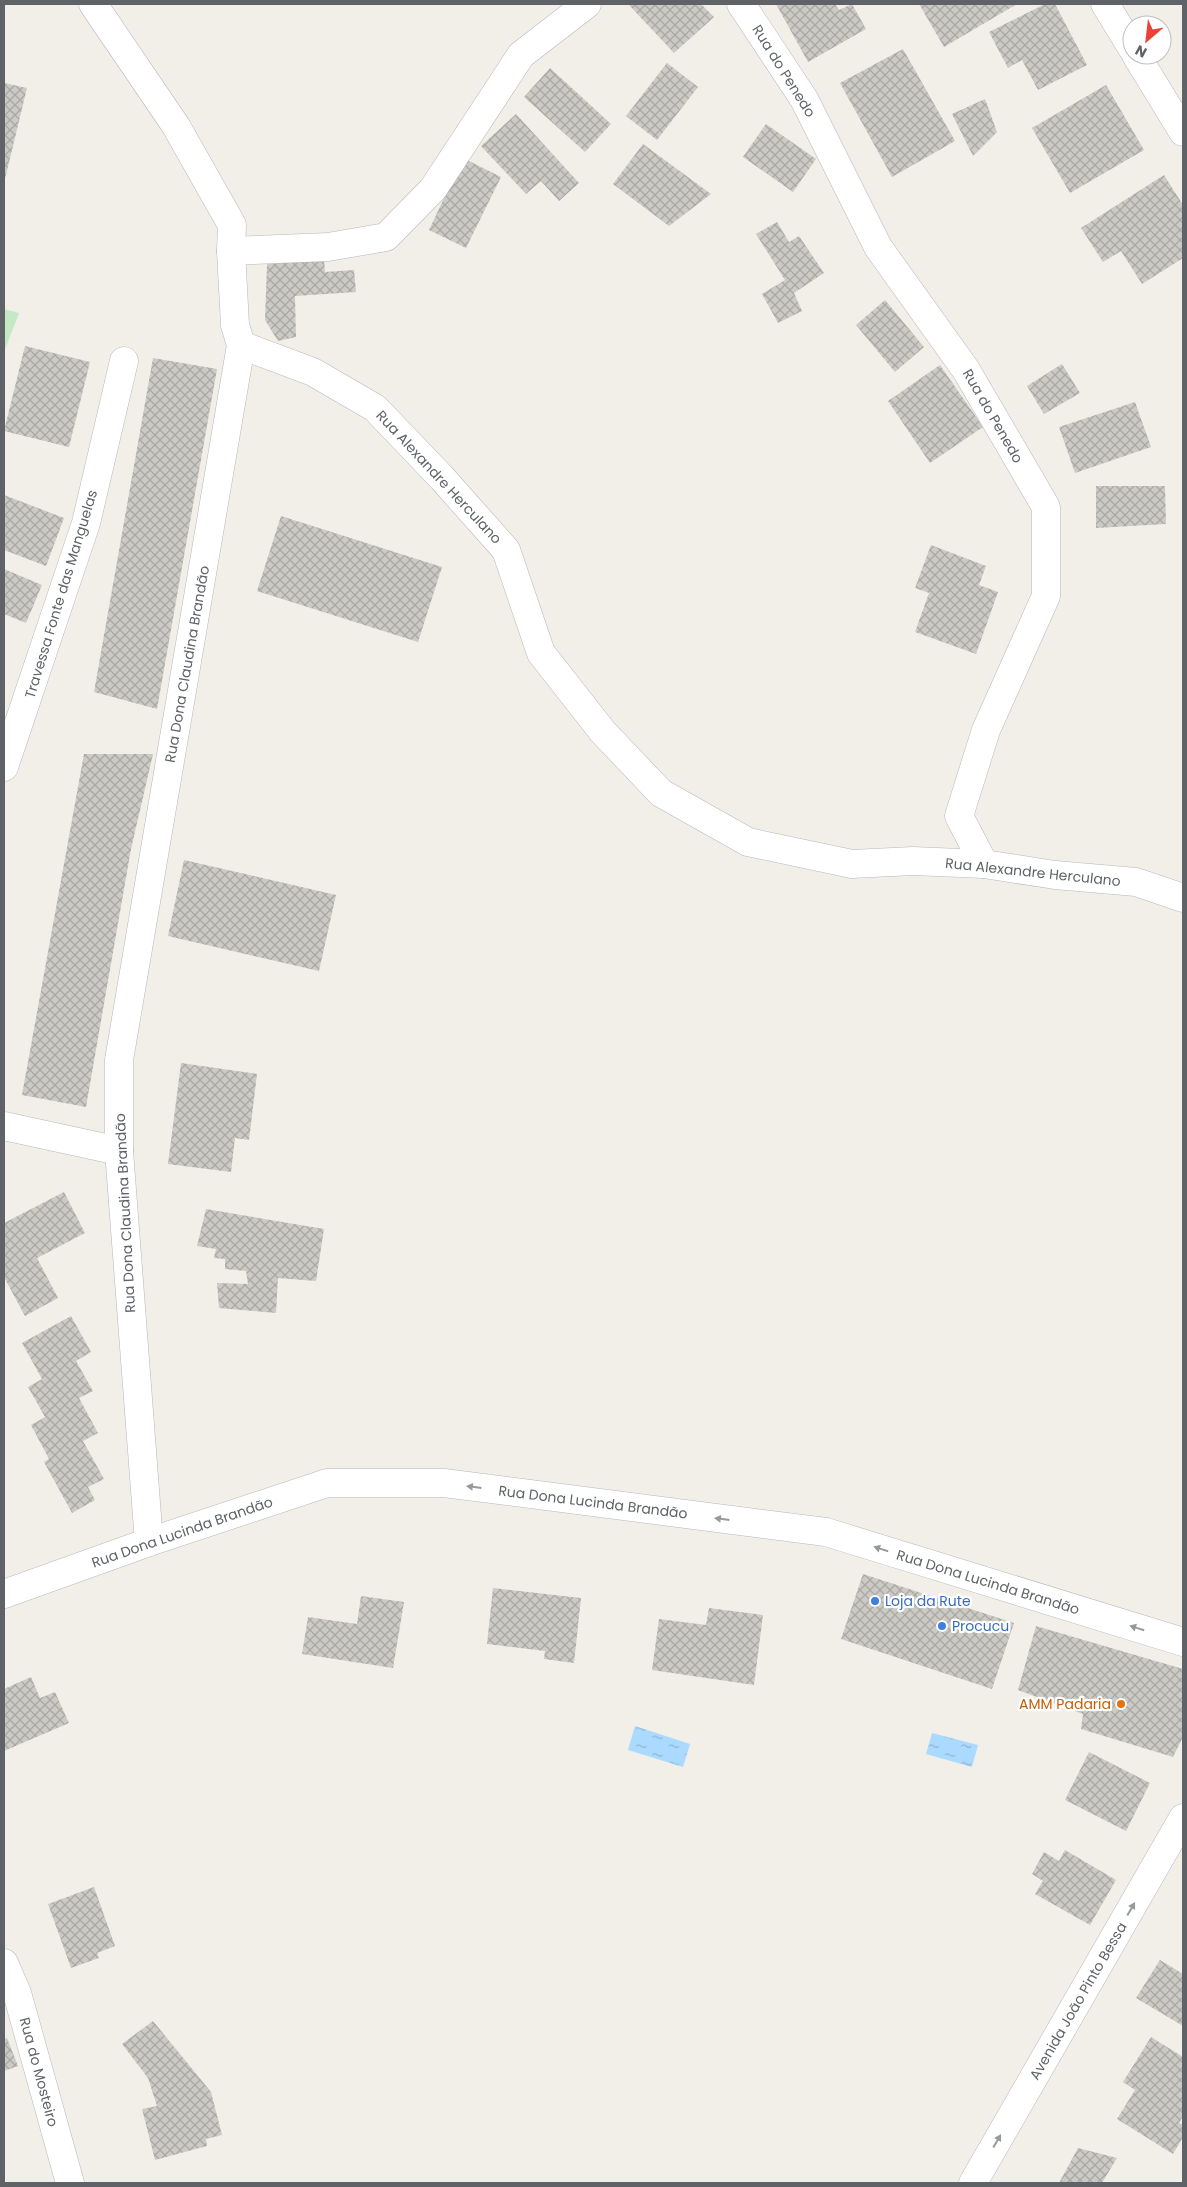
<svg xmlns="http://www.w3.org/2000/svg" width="1187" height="2187" font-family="Poppins,sans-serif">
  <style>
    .green { fill: #c5e8c5 }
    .water { fill: url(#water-ripples) }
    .building { fill: url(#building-cross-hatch) }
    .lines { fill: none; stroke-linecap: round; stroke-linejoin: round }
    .street-casing { stroke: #b5b8bc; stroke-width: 29 }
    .secondary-casing { stroke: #b6babf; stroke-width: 29 }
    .street { stroke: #fff; stroke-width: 28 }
    .secondary { stroke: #fff; stroke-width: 28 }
    .oneway { fill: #979a9d }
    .shop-dot { fill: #3f7fe0; stroke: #fff; stroke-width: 2 }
    .food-dot { fill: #e8710a; stroke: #fff; stroke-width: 2 }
    .labels { text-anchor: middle; stroke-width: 4.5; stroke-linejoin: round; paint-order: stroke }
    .street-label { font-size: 14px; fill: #5f6368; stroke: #fff }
    .shop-label { font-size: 14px; fill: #366cbe; stroke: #fff; text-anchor: start }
    .food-label { font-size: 14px; fill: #c56008; stroke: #fff; text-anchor: end }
  </style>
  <defs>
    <pattern id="water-ripples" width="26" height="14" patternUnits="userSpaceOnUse" patternTransform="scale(1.25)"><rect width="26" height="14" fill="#aadaff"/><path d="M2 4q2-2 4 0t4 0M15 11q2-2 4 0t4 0" fill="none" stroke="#8eb4d2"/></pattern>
    <pattern id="building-cross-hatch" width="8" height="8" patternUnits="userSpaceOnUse" patternTransform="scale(1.25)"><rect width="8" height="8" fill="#cccac5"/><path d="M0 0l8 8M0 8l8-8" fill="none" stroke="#a9a8a4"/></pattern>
  </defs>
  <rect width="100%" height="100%" fill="#f1efe8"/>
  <path class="green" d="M4 309 19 313 4 352Z"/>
  <g class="water">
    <path d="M635 1726 690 1744 683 1767 628 1750Z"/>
    <path d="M932 1733 978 1745 972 1767 926 1754Z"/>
  </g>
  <g class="building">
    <path d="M628 4H701L714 17 674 53Z"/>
    <path d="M776 4H835L839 10 852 4 866 29 808 62Z"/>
    <path d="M919 4H1017L944 47Z"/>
    <path d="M1045 4H1055L1087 65 1038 90 1022 60 1008 68 989 32Z"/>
    <path d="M903 49 955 141 892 177 840 83Z"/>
    <path d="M667 63 698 87 657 140 626 116Z"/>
    <path d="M550 68 611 124 585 152 524 97Z"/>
    <path d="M4 83 27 88 4 183Z"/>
    <path d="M1106 85 1144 150 1070 193 1032 128Z"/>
    <path d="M985 99 997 132 973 156 952 114Z"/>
    <path d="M516 114 579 183 559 201 541 181 526 194 481 146Z"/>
    <path d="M766 124 816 159 793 192 743 157Z"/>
    <path d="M643 144 711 194 669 226 613 184Z"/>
    <path d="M463 158 501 177 466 248 429 230Z"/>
    <path d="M1164 175 1183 205V258L1142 284 1121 251 1103 262 1081 228Z"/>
    <path d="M777 222 789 242 799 236 824 273 794 293 802 311 778 323 762 294 785 280 756 234Z"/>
    <path d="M324 259 325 272 354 270 356 292 295 296 296 337 278 341 265 320 267 264Z"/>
    <path d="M885 300 924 347 895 372 856 325Z"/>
    <path d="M25 346 90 362 69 447 4 431Z"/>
    <path d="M153 358 217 369 157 709 94 692Z"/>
    <path d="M1062 364 1080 393 1044 414 1027 386Z"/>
    <path d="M940 365 983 427 930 463 888 401Z"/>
    <path d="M1135 402 1151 447 1075 473 1059 427Z"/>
    <path d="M1096 486H1165L1166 524 1096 528Z"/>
    <path d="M4 495 64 518 46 566 4 550Z"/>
    <path d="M281 516 442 567 418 642 257 591Z"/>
    <path d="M931 545 986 566 979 585 998 592 976 654 915 632 929 593 915 588Z"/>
    <path d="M4 569 42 585 26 623 4 614Z"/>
    <path d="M84 754H153L131 849 86 1107 22 1095Z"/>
    <path d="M184 860 336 895 319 971 168 936Z"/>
    <path d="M181 1063 257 1074 249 1140 235 1138 231 1172 168 1164Z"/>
    <path d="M64 1192 85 1233 37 1258 58 1298 25 1316 4 1277V1223Z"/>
    <path d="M206 1209 324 1229 316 1281 278 1278 276 1313 219 1308 217 1283 248 1284 246 1271 225 1269V1259L214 1258 216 1249 197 1246Z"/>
    <path d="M71 1316 91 1352 76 1361 93 1391 79 1398 98 1433 83 1441 104 1479 88 1487 95 1500 72 1513 44 1462 49 1459 31 1425 45 1417 28 1387 42 1379 22 1343Z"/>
    <path d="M863 1574 1014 1623 992 1689 841 1639Z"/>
    <path d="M493 1588 581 1598 574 1663 544 1659 545 1651 487 1644Z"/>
    <path d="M361 1596 404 1602 393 1668 302 1654 308 1617 357 1624Z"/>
    <path d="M709 1608 763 1615 754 1685 652 1670 659 1619 706 1625Z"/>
    <path d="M1036 1626 1183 1669V1737L1173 1757 1081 1729 1083 1714 1018 1690Z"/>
    <path d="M31 1677 40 1698 55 1692 69 1723 4 1751V1689Z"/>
    <path d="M1089 1752 1150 1783 1126 1831 1065 1800Z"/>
    <path d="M1065 1850 1116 1880 1090 1925 1035 1894 1043 1881 1032 1874 1044 1852 1059 1861Z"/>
    <path d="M94 1887 115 1946 97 1953 99 1958 71 1968 48 1904Z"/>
    <path d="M1160 1960 1183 1974V2026L1136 1998Z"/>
    <path d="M153 2021 211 2092 222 2135 206 2139 207 2146 155 2160 142 2109 157 2106 148 2078 122 2044Z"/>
    <path d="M1151 2037 1183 2057V2116L1179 2123 1183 2125V2137L1173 2154 1117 2119 1135 2090 1123 2082Z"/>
    <path d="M7 2038 18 2066 4 2071V2039Z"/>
    <path d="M1078 2148 1117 2158 1102 2183H1059Z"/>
  </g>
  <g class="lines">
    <defs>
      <g id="street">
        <path d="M93 4 176 126 232 225 231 251"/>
        <path d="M741 4 804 99 878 247 966 370 1046 507V596L986 730 959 816 984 864"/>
        <path d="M1105 4 1132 48"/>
        <path d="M1136 55 1183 132"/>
        <path d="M241 345 313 372 375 408 442 478 506 550 541 653 603 732 661 793 748 842 852 864 913 861 984 864 1055 875 1136 882 1183 898"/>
        <path d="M4 767 86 523 124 361"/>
        <path d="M4 1126 119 1151"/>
        <path d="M149 1542 119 1151V1060L241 345 235 325 231 251 328 247 386 237 433 189 521 55 587 4"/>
        <path d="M4 1594 149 1542 327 1483H444L826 1532 1183 1642"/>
      </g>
      <g id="secondary">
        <path d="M4 1963 17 1993 70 2183"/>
        <path d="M973 2183 1183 1818"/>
      </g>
    </defs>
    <use href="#street" class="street-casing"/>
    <use href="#secondary" class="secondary-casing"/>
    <use href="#street" class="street"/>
    <use href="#secondary" class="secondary"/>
  </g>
  <defs><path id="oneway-solid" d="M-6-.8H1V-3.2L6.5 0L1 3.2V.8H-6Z" transform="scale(1.25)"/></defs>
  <g class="oneway">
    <use href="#oneway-solid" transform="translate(474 1487) rotate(-173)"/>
    <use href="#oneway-solid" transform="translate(722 1519) rotate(-173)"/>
    <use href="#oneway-solid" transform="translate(881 1549) rotate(-163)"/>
    <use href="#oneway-solid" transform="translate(1137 1628) rotate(-163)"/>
    <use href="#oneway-solid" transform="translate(1131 1909) rotate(-60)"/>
    <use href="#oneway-solid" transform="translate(997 2141) rotate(-60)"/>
  </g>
  <g class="shop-dot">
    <circle cx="875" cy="1601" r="5"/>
    <circle cx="942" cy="1626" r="5"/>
  </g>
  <circle class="food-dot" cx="1121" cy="1704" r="5"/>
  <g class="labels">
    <g class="street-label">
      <text transform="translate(784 71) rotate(58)" y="5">Rua do Penedo</text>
      <text transform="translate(993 416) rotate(60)" y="5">Rua do Penedo</text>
      <text transform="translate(439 477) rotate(47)" y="5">Rua Alexandre Herculano</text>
      <text transform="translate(61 594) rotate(-73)" y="5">Travessa Fonte das Manguelas</text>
      <text transform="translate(187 664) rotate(-80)" y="5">Rua Dona Claudina Brandão</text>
      <text transform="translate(1033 872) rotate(6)" y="5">Rua Alexandre Herculano</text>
      <text transform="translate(125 1213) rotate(-93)" y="5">Rua Dona Claudina Brandão</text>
      <text transform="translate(593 1502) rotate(7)" y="5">Rua Dona Lucinda Brandão</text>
      <text transform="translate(182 1532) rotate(-19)" y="5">Rua Dona Lucinda Brandão</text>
      <text transform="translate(988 1582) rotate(17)" y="5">Rua Dona Lucinda Brandão</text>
      <text transform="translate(1078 2001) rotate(-60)" y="5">Avenida João Pinto Bessa</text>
      <text transform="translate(39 2072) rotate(75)" y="5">Rua do Mosteiro</text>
    </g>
    <g class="shop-label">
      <text x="885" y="1606">Loja da Rute</text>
      <text x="952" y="1631">Procucu</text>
    </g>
    <g class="food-label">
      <text x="1111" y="1709">AMM Padaria</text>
    </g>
  </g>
  <rect width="1187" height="2187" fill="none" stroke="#5f6368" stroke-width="10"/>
  <g transform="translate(1147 40) rotate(208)"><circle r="24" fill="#ffffff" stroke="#bfc1c3"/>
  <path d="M0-4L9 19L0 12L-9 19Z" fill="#ea4335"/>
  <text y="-8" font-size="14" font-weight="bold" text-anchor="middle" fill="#5f6368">N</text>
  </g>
</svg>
